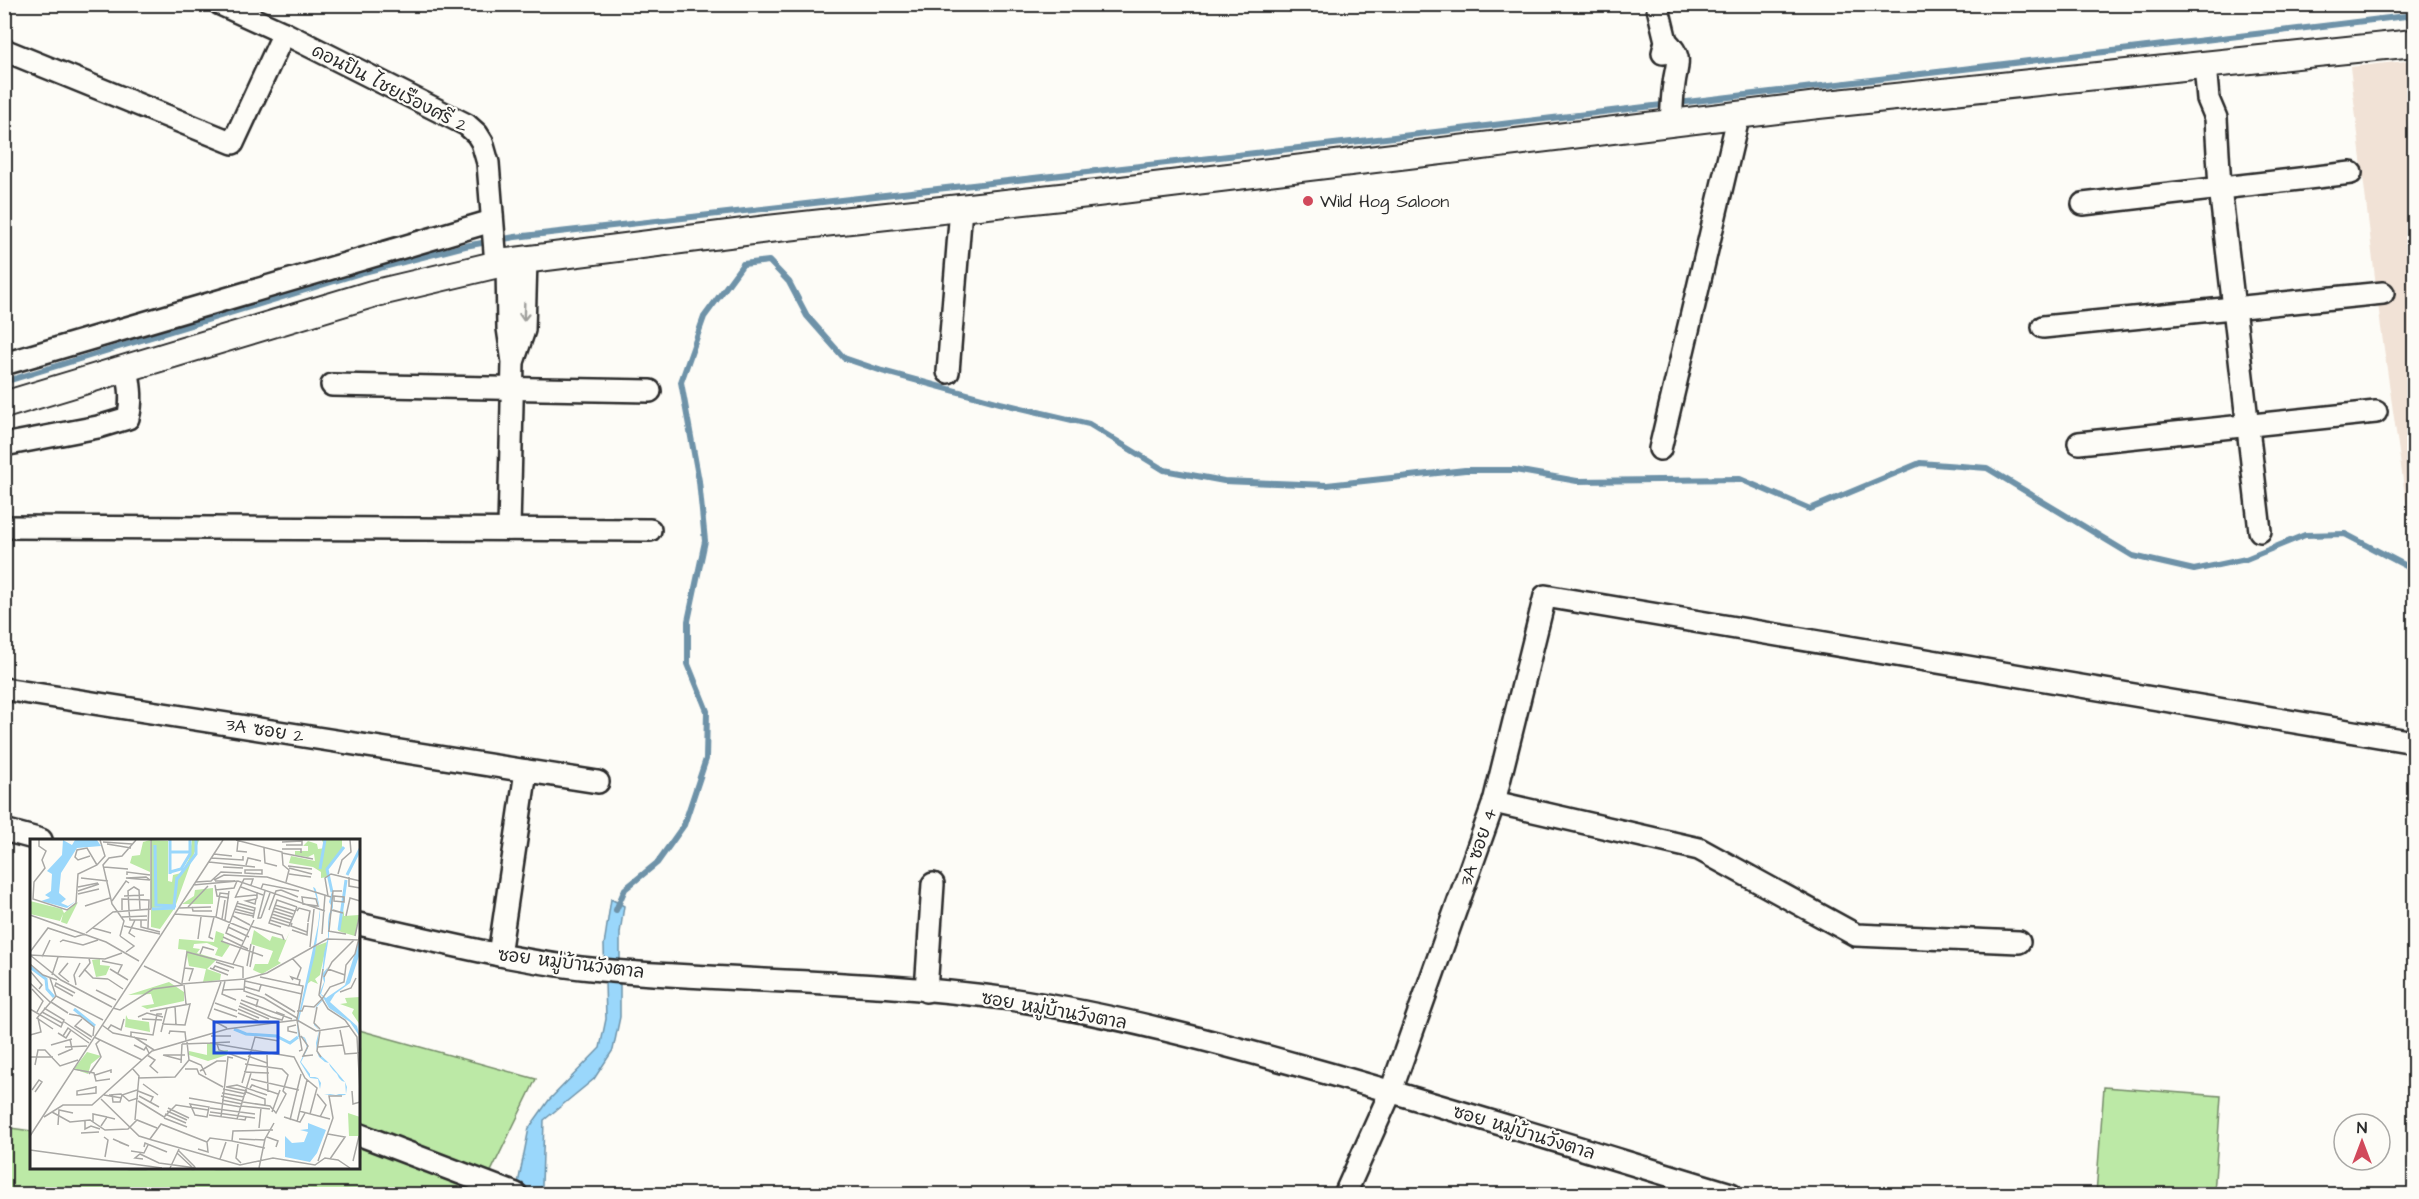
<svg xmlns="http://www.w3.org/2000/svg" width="2419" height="1199" font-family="'Architects Daughter','Playpen Sans Thai',sans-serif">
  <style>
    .built { fill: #f1e2d6 }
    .green { fill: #bce9a6; stroke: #748a68; stroke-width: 1.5 }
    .water { fill: #9ad7fb; stroke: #6e92a8; stroke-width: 1.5 }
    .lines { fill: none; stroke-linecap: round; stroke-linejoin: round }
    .stream { stroke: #6e92a8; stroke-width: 6 }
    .minor-casing { stroke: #2b2b2b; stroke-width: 26 }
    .tertiary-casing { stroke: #2b2b2b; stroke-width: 30 }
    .minor { stroke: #fdfcf7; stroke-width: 21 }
    .tertiary { stroke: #fdfcf7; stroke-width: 26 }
    .oneway { stroke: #9e9e9b }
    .poi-dot { fill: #d1495b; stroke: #fdfcf7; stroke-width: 2 }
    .labels { text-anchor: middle; stroke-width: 4.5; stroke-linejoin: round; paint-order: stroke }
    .street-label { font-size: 18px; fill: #2b2b2b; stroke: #fdfcf7 }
    .poi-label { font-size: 18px; fill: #2b2b2b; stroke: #fdfcf7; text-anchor: start }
    .inset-river { fill: none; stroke: #9ad7fb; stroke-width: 3 }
    .inset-road { fill: none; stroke: #a9a8a5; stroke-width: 1.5 }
    .view { fill: #1d4ed8; fill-opacity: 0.15; stroke: #1d4ed8; stroke-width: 3 }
    .inset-edge { fill: none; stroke: #2b2b2b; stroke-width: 3 }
  </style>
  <rect width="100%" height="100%" fill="#fdfcf7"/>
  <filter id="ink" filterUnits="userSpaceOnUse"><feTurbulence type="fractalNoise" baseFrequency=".0167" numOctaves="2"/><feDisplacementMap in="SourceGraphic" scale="12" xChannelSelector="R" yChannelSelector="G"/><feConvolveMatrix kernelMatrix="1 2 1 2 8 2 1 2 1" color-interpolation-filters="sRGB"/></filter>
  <g filter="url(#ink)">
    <path class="built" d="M2414 60V556L2381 328 2350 67Z"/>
    <g class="green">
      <path d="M359 1030 536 1079 480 1194H5L4 1127 31 1131 32 1168H184L192 1170 193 1168H358Z"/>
      <path d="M2104 1087 2221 1096 2214 1194H2096Z"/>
    </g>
    <path class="water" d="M611 899 624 906 620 933V1017L613 1050 594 1079 544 1120 542 1185 538 1194H516L529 1128 549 1100 600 1048 606 1019 604 945Z"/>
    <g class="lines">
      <g class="stream">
        <path d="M4 382 364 272 465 246 515 237 1369 140 2414 15"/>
        <path d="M616 910 625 889 657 863 684 825 706 759 707 711 688 664V621L705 541 699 481 681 382 704 317 743 264 769 261 789 282 807 316 844 358 882 371 1000 403 1089 424 1164 470 1224 481 1327 485 1465 470H1515L1577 481 1740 479 1810 509 1920 463 1987 468 2133 556 2194 570 2246 559 2305 535 2345 534 2414 570"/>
      </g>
      <defs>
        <g id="minor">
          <path d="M220 4 284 33 467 125 477 134 482 142 488 163 496 264"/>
          <path d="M1657 4 1666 41 1663 53"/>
          <path d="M1666 41C1684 59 1676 64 1674 84 1672 97 1672 110 1671 123"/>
          <path d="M4 50 233 143 284 33"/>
          <path d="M2205 65 2208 99 2216 118 2220 188 2260 531"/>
          <path d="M2083 204 2351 173"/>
          <path d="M507 262 508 328 513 362 509 529"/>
          <path d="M2043 327 2383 293"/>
          <path d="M514 359 524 330 526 259"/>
          <path d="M4 364 492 221"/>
          <path d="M948 372 961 208"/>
          <path d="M332 385 650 391"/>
          <path d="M2079 443 2376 412"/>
          <path d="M9 444 98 427 128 418C133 400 130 385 127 367"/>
          <path d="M1660 449 1739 114"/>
          <path d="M4 527 650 530"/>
          <path d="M4 689 598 782"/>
          <path d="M1494 802 1699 849 1856 935 2019 942"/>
          <path d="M4 830 41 840"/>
          <path d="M358 924C438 941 519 963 601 970 737 982 874 980 1009 999 1111 1014 1212 1041 1312 1069 1452 1108 1591 1152 1731 1194"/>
          <path d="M499 955 526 771"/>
          <path d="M926 991 933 884"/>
          <path d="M358 1134 516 1194"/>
          <path d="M1345 1194 1391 1091 1494 802 1545 596 2414 742"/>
        </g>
        <path id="tertiary" d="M4 405 372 294 507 262 768 229 1097 193 1818 105 2414 43"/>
      </defs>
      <use href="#minor" class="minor-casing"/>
      <use href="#tertiary" class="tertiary-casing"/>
      <use href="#minor" class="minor"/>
      <use href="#tertiary" class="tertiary"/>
    </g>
    <defs><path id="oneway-shaft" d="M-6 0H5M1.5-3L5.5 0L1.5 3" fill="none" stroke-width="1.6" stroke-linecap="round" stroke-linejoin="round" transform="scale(1.5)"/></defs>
    <use class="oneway" href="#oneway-shaft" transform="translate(524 312) rotate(92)"/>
  </g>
  <circle class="poi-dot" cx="1308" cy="201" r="6"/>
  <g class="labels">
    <g class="street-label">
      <text transform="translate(390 88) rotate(27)" y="6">ดอนปิน ไชยเรืองศรี 2</text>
      <text transform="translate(265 730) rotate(9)" y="6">3A ซอย 2</text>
      <text transform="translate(1478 847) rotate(-71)" y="6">3A ซอย 4</text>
      <text transform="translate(571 963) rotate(7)" y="6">ซอย หมู่บ้านวังตาล</text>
      <text transform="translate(1054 1010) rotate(10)" y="6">ซอย หมู่บ้านวังตาล</text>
      <text transform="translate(1524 1132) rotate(17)" y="6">ซอย หมู่บ้านวังตาล</text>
    </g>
    <g class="poi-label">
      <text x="1320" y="207">Wild Hog Saloon</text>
    </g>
  </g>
  <g transform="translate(30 839)">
    <rect width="330" height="330" fill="#fdfcf7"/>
    <path d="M120 1V33L100 24 102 17 110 16 113 3ZM121 1 138 2V42L142 43 143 36 151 34 159 20 162 1H169L145 68 121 69ZM292 1H312V12L297 30V38L291 39V33L283 28 259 24 261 17 285 22 284 15 278 18 265 16V12H278V7H273L278 2 287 5 288 10 295 9ZM183 49V65H152L164 57 165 51ZM0 62 32 70 34 74 48 63 37 85 31 83 33 75 30 82 0 75ZM144 70 130 90 121 88V71ZM314 71V77L329 76 325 97 308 92ZM224 91 240 102 242 97 256 101 260 92 248 122 251 124 232 135 223 131 225 125H238L243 112 221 105ZM186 92 194 95 193 103 200 106 192 118 185 116 188 109 177 104 164 105 163 109 170 110 167 114 187 120 177 130 191 135 190 141 173 143 176 130 159 127 156 111 148 110 149 100 184 103ZM297 103 290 136 285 140 288 145 281 142 276 146 286 107ZM70 120V126L80 127 76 136 66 138 62 121ZM139 143 154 153V162L117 170 111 167 124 165 121 155 98 156ZM330 158V186L322 174 324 170 310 165 317 164 315 159ZM96 176 98 180 119 183 120 193 95 188ZM177 205H184V212L198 211 197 216 178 222 159 216V212L177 216ZM57 213 71 217 61 225 58 235 44 230ZM318 274 330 278V297H319Z" fill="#bce9a6"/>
    <path d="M33 1 42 6 45 1H67L71 7 47 9 31 34 29 54 36 60 31 64 38 67 46 62 37 69 11 62 20 59 15 56 21 52 22 35 17 32 32 16ZM288 29 297 32 288 29 283 34V48L285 49 286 51 290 70V76L285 115 268 185 269 197 274 198 275 199 276 201 278 209 271 223 280 235V238H285L288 239 291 244 290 250 294 255H300L306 256 309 255H316L315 243 312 242 309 239 307 235 303 231 300 227 299 224 295 223 289 218 287 213 286 204 289 191 284 186V171L288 165 294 159 290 155V153L294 143 292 135 294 114 298 98V83L299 75 302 68 299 63 302 52 303 68 299 83V97L293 134 298 128 295 136V142L291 155 296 159 315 146 330 98 329 117 320 144 305 155 300 163 327 187 330 198 320 183 299 169 294 160 284 171V184L289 191 287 213 299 224 315 243 317 248 316 255 315 256 306 257 294 255 290 250 288 240 280 239 270 223 277 209 274 199 268 198 267 184 288 86 290 70 283 48V34ZM278 284 296 291 287 314 280 323 255 318V297L262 304 274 303 278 293 270 291 278 290Z" fill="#9ad7fb"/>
    <path class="inset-river" d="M125 6 126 66 146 67M140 13H160M290 30 295 1M140 33 151 30 160 15V1M140 35V1M317 36 330 10M147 40 166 15V1M302 53 297 30 314 8M144 67 147 38M122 70 145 69M309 91 316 41M0 128 16 140 17 150 24 158M44 170 65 187M204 190 216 195 246 197 260 204 268 198"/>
    <path class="inset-road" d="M9 1V7L16 12 12 21 15 29 4 43 3 60 37 71 46 64 48 35 67 26 75 17 70 1M206 1 252 13 253 26 259 31 256 43M208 2 207 12 217 13M73 3 102 5M252 3 272 2V6H256M77 5 101 9M234 9 235 24 247 27M252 10H271V14M252 14 283 20M184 15 202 17M60 17 48 21 45 18 47 11 57 9 67 26M181 19 213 21V17M179 23 225 28M216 26 218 19 231 22M258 27 282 30M74 28 98 30M193 28 213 29M259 29 282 35M215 31H232V35L215 34ZM259 35 281 38M308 35 312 21 321 13 320 1M97 36V33L120 36M319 38V47L330 49M51 39 78 42M120 41 116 38 96 39 120 41M184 41 194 36 237 38 301 58M185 42H205M166 43 181 42 191 33 212 34M163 46 208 42 295 72M185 46 187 57 199 59M48 48 68 44M211 48 233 56M231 50 233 45 269 52M185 51 204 49 207 42M251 51 268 58M48 52 69 45M48 55 69 50M94 57 114 56M298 57 295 39 301 35 330 42M302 57H304L314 58V63L304 62V57M206 58 227 56M272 58 286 60 288 67 273 65ZM205 59 214 40H223L221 46M226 60 216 62 225 65 226 60 227 59V53M82 62 96 42 99 44M208 62 196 94 213 102M207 64 225 69 223 79M245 66 265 72M55 67 80 59M206 67 225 72M158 68 178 47M162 68 163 72H182M149 69 181 68M244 69 263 75M205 70 224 75M92 71V60L119 61 118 89M99 71 98 52 104 48 109 51 110 70M239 71 246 52 251 51M301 71 313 74 303 71M99 72 100 81H117M243 72 262 78M267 72 269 69 280 72 278 83M205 73 223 77M145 75 186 78 218 91M242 75 261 81M0 76 76 103 109 122M203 77 220 86M316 77 320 59 330 62M92 78 117 77M186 78 190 54 199 55M241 78 260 84M231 79H228L235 52M231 79 240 54M192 80 195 61M111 81V88L130 93M195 81 199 52M240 81 259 87 267 68M262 84 261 87 277 93M94 87 130 95M220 87 252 96 254 101M198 88 219 98M251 88 239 84 247 61 267 68M63 89 81 94M262 91 277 96 278 84M298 92 316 95M299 92 303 52H312M56 94 83 73 121 70V1M292 95 295 56M330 95 325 115 316 126 314 143 300 148 292 160 298 170 315 181 327 198 330 252M90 97 94 82 82 65 73 26 79 19 92 17 106 1M90 97 104 107 96 113M325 97 330 74M105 98 99 94 105 81M193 98 218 110M168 100 171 78M183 100 179 98 184 78M191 102 233 117M30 103 33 101 53 106 68 101M280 108 284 70M0 113 18 89 45 98 55 95M170 115 173 108 184 111M0 116 31 141 82 168M0 116 75 120 92 114M12 118 20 101M262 119 271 129 267 140M72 122 92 126 88 134M186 123 204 129M38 124 29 135 39 143M0 125 13 136 27 141M203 125 224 81M114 127 151 145 215 140 237 134 297 100 330 101M217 127 221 105M220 128 224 107M154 129 163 130 159 142M180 129 198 136M54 130 63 139 78 140M80 130 98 141M183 130 185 127 199 132M298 130 315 136M0 132 12 146 9 150M22 136 28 118M49 138 60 124 59 119M294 138 302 123 324 101M20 139 26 157 73 181M78 140 93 150M215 140 214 152 234 159 267 179M263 141 261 138 270 141 269 146M195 142 192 155 206 161M215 142 272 155M191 143 178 179 197 189M0 144 20 163M152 144 157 113 213 128V139M46 146 44 136 50 124M154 146 156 165M215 148 229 152 231 146M2 150 13 162 7 173M66 151 86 161M193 151 214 150M310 153 321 149 326 139M235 155 265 173M43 157 25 147 26 144 45 154M216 157 228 161 226 168M211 161 262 180M21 163 38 174M185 164 207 172M210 164 241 178M145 167 146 186M209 167 239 180M287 168 284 184 290 190M83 169 90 171 123 150 153 146M0 170 31 188 34 181 14 169M184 170 207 178M208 170 229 179M120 172 160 165 155 186 132 185M267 172H272L274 167 284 168 292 160 289 156 293 130M12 173 32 184M208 174 228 182M39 175 50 177 64 188 63 197M108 178 117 174 133 178M241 178 252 181 254 176 246 173M52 180 45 187 62 198M112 180 132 181M33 182 61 201M72 186 83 194 117 201M266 186 258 188V192L267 194M23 190 7 179 26 157M78 190 81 186 91 191 94 180M310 191 315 215 329 214M290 192 287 212 291 218M131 193 137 169M28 194 36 199 41 191M139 195 140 192 155 193 156 202M0 196 11 193 8 179M33 197 38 189 59 204M101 197V193L123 196 127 175H132M181 197H201M271 197 278 207 273 217 283 216M64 198 112 221M104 198 124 211M157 203 159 221M180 204 200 203M152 205 180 204 264 218 275 239 287 249 280 275M187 205 189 211 217 221M21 206 42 200M104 206 114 211 116 208 119 214M35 208 57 207M288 208 313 206M269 212 272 211 267 181 286 192 320 187M28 216 42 210 40 200M117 216 125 221 120 227 128 234M133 216 152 221M134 216H155M237 216 238 253M218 217 237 224M0 218H23M159 221 171 226 176 236M151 224 152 205M5 226 8 211H15L30 227 48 221M102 229 109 237 105 281M43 230 64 234 66 242 80 240M155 230H167L169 235 193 248M170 232 187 222H196M214 233 239 234M59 235 71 218 66 205 70 201M65 236 81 231V234M108 239 145 238 159 221M221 240 269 251M212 244 225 198 249 202M113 245 128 256M66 247V254L47 256V252L66 248M196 248 207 246 237 256M197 248 217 252M220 249 222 246 248 255M193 250 216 255M2 251 9 241 12 243 5 253M108 252 123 258 120 264M322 252 323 265 330 263M216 253 235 260V266M192 254 214 258M82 255 83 263H90L92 256 107 251M287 255 296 266 290 278M74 256 92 259M79 256 91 255 99 262 108 259M109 257 129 268M191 257 213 262M159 259 211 268M71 260 109 297 122 301 210 326 243 319 285 326 295 319 308 321 320 329M192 261 212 265M108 262 134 278 146 266 178 271M213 263 240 267 246 274 256 255 253 252 258 236 252 230 215 225M160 265 179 268 177 278 165 276ZM211 267 240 270M138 269 159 279M180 269 225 275M137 272 157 281M269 272 300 280M22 273 40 283 60 281 75 291 98 290 107 281 127 289M180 273 225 279M242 273 250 251M135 275 156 284M179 276 215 281 216 278M14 278 33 266H62L122 212 197 190 267 181 273 147 230 138M191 278 198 218 203 219M254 278 270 283 275 274M134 279 157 288M207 280 221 234M55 281V290L61 287 70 290M260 281 271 235M63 283V275L77 278M267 283 277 241M28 286 29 271 43 274M71 287 77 278 85 280M229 289 231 269M51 294 69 293M298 295 315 298 300 320M0 297 193 1M74 298 78 301 75 318M237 298 248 302 246 308M83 300 99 307 89 303M120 300 131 285 177 303 180 299 202 302 203 292 243 291M209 300 235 301M202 302 235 309M208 305 206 319 211 324M114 308 115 304 137 313M168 310 178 313 177 303M0 311 132 329M148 311 165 328M101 312 114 314 118 306M147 314 162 328M113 320 105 319 110 315 129 324 166 329M190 320 196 303M288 322 303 279 299 257H312M323 322 329 297M140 329 149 310M229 329 235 300 244 284"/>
    <path class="view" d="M184 183H248V214H184Z"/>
    <rect width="330" height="330" class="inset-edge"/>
  </g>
  <rect width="2419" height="1199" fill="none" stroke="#fdfcf7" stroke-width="24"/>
  <rect x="12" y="12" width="2395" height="1175" fill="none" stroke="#2b2b2b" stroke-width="2" filter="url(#ink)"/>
  <g transform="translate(2362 1142)"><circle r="28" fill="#fdfcf7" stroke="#a9a8a5" stroke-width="1.5"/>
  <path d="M0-4.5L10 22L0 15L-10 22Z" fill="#d1495b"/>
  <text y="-9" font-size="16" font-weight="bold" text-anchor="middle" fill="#2b2b2b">N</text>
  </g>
</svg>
